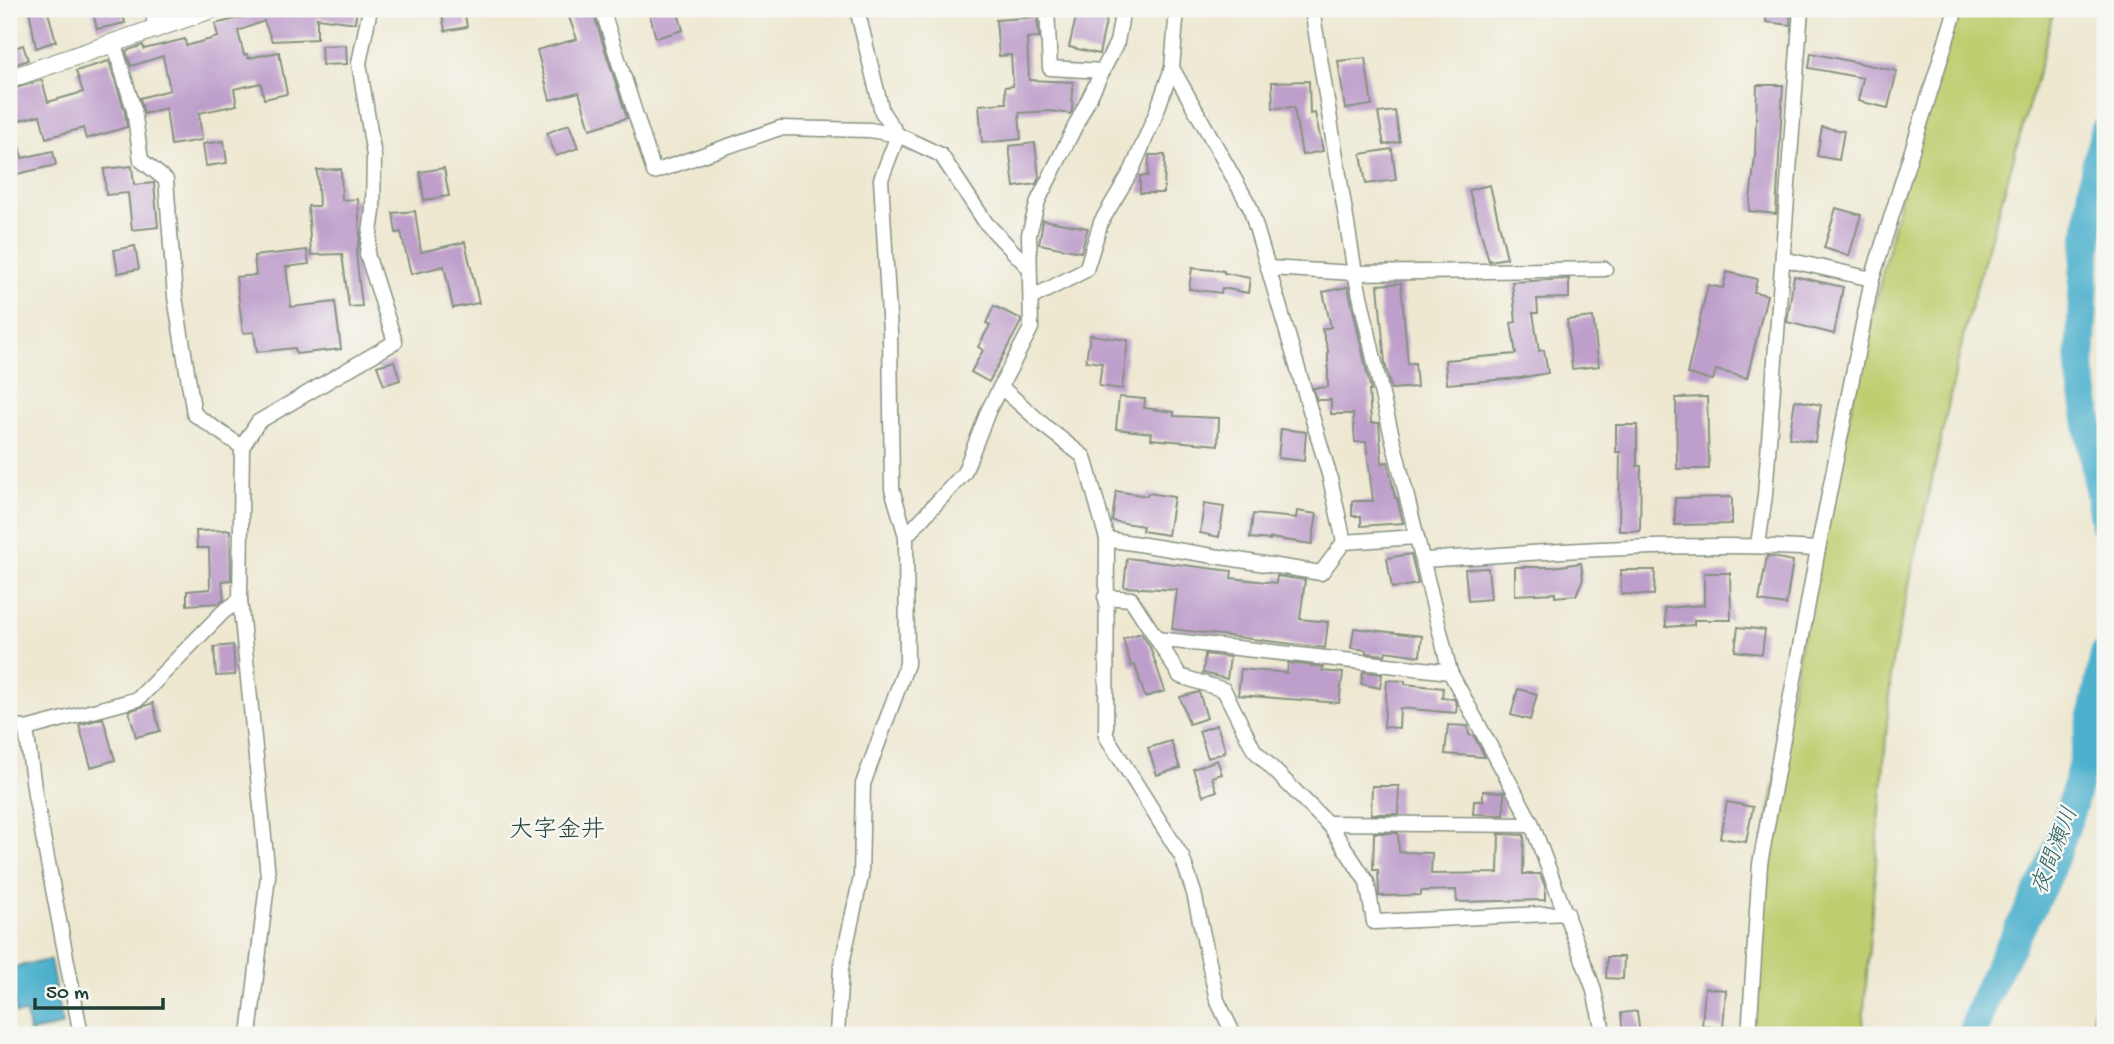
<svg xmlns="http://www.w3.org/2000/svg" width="2114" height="1044" font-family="'Gochi Hand','Klee One',sans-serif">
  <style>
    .green { fill: #bfcd6f; stroke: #6f8552; stroke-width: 2 }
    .water { fill: #4eb1cd; stroke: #367780; stroke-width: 2 }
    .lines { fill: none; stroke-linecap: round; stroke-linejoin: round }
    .river { stroke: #4eb1cd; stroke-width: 30 }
    .building { fill: #be9ecb }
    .minor-casing { stroke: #869282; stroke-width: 17 }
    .tertiary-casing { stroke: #869282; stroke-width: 20 }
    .minor { stroke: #fff; stroke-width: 14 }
    .tertiary { stroke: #fff; stroke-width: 18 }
    .labels { text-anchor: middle; stroke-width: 5; stroke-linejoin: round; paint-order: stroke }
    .water-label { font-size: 23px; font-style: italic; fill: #2d6062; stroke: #f6f6f2 }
    .quarter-label { font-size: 24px; fill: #1f3d34; stroke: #f6f6f2 }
  </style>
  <rect width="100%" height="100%" fill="#f6f6f2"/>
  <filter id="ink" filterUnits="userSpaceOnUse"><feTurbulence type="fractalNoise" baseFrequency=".0143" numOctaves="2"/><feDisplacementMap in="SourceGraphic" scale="14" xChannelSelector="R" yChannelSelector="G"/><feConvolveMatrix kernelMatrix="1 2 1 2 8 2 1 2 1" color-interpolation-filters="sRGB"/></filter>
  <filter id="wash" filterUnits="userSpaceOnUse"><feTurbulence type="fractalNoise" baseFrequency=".00686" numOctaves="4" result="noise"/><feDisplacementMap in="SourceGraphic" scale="28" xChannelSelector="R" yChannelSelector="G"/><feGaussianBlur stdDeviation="1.57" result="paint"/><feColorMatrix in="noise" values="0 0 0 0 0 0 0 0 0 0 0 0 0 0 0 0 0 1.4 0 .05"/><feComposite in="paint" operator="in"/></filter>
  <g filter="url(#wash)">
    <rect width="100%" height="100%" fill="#eee8d1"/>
    <g class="green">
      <path d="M1956 9H2054L2039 70 1967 320 1892 662 1862 1035H1749L1760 864 1818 549 1910 155Z"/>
      <path d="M2105 847V1035H2092Z"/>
    </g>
    <path class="water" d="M50 960 62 1026 29 1032 26 1013 16 1014 9 968Z"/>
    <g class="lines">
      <g class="river">
        <path d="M2105 131 2095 171 2084 275 2080 369 2105 525"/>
        <path d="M1973 1035C1986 979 2020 933 2044 881 2077 810 2090 731 2105 654"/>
      </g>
    </g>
    <g id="blocks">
      <g class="building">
        <path d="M29 9H47L56 41 36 48Z"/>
        <path d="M92 9H122L125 23 97 29Z"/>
        <path d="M259 9H357L355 23 317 18V39L272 41 264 21 238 31 244 55 247 54 248 58 279 52 287 94 264 99 261 83 234 89 237 105 199 113 202 140 171 145 166 108 144 114 140 98 170 90 163 56 131 66 126 51 143 45 144 49 185 39 186 46 218 37 215 24 260 13Z"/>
        <path d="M566 9H592L627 118 590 129 579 92 550 100 537 50 577 39Z"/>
        <path d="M648 9H677L683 30 656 38Z"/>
        <path d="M1078 9 1108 12 1099 54 1069 47Z"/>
        <path d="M1767 9H1791L1790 25 1766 22Z"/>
        <path d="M464 10 467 27 445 31 442 14Z"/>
        <path d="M1037 17 1039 37 1027 38 1029 80 1073 82 1072 111 1070 114 1051 111 1019 113 1021 139 982 143 979 105 1006 103 1005 87 1013 86 1011 55 999 56 996 20Z"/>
        <path d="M23 45 28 60 9 67V50Z"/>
        <path d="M346 45 347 64 322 65 321 46Z"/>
        <path d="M1811 53 1897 71 1888 108 1858 101 1863 78 1809 68Z"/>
        <path d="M1365 58 1372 105 1345 109 1338 61Z"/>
        <path d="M109 61 125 112 127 127 86 139 83 128 46 138 40 115 9 123V90L42 80 48 102 83 92 76 71Z"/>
        <path d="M1309 81 1310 114 1315 113 1323 151 1302 155 1294 107 1273 108 1272 82Z"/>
        <path d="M1757 85H1783L1776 214 1749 211 1755 156Z"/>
        <path d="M1395 111 1400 142 1384 145 1378 113Z"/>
        <path d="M13 124 22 158 53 151 56 165 9 176V125Z"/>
        <path d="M569 124 578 148 556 156 547 133Z"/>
        <path d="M1822 127 1844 131 1839 160 1817 156Z"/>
        <path d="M224 141 227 163 206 166 203 144Z"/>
        <path d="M1035 143 1039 177 1036 184 1014 187 1009 146Z"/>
        <path d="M1392 149 1396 180 1366 184 1361 154Z"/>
        <path d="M1149 155H1165L1164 193H1140V176H1148Z"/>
        <path d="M132 166 134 185 154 183 158 227 132 230 128 193 106 195 104 169Z"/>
        <path d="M444 168 449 196 424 200 420 172Z"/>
        <path d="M341 169 342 200 358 199 360 238 356 254 362 306 349 307 342 254 311 255 308 206H319L317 170Z"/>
        <path d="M1490 185 1507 258 1489 261 1469 190Z"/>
        <path d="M1836 208 1861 215 1849 256 1824 248Z"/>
        <path d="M415 211 421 252 465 242 479 303 453 308 444 266 411 274 401 232 396 233 393 213Z"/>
        <path d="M1043 220 1088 228 1081 252 1039 244Z"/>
        <path d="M135 246 139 269 118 273 114 250Z"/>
        <path d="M307 250 309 264 286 267 291 307 335 302 341 349 296 354 295 348 257 352 254 332 243 333 236 277 256 275 254 256Z"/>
        <path d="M1192 268 1224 271V273L1250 278 1248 293 1222 288 1221 293 1189 289Z"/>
        <path d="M1727 272 1757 279 1754 292 1767 295 1747 378 1716 370 1713 380 1687 374 1708 285 1723 288Z"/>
        <path d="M1794 276 1843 287 1834 334 1787 322Z"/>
        <path d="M1569 279V298L1537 299 1538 313H1533L1539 351 1544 350 1548 373 1520 378 1447 384 1445 360 1516 354 1511 323 1516 322 1512 282Z"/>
        <path d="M1401 283 1408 364 1415 363 1417 387 1391 389 1385 363 1378 285Z"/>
        <path d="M1348 287 1371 391H1369L1371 423H1379L1382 463 1388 462 1395 498H1397L1403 523 1361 526V516H1352V501H1373L1366 442H1355L1353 414H1331V400H1317L1313 388 1328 387V350L1322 329 1331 327 1323 292Z"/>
        <path d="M994 306 1021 319V322L989 382 971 372 983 350 978 347 990 325 986 323Z"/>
        <path d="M1593 317 1599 366 1572 369 1567 320Z"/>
        <path d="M1090 335 1128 340 1122 389 1099 386 1102 363 1086 361Z"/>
        <path d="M394 361 400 380 384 385 377 366Z"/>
        <path d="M1119 397 1145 399 1144 408 1174 412V416L1219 418 1218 445 1151 439 1152 433 1116 429Z"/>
        <path d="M1707 397 1709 469H1677L1676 398Z"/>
        <path d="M1795 400 1821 405 1815 442 1789 438Z"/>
        <path d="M1616 425H1637V466H1641L1640 531H1619L1620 452H1616Z"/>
        <path d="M1281 429 1306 432 1304 461 1278 458Z"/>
        <path d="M1116 491 1147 496 1148 493 1174 497 1168 535 1142 531 1143 526 1112 521Z"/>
        <path d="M1732 497V524L1675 525V498Z"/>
        <path d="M1204 504 1224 507 1219 537 1200 533Z"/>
        <path d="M1297 511 1317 514 1312 544 1270 538V540L1250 538 1253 514 1296 518Z"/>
        <path d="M230 530 231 580 222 581 224 600 219 603 187 605V591L210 589 209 548H197L196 531Z"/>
        <path d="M1411 554 1418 584 1392 588 1387 558Z"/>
        <path d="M1767 556 1793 561 1786 605 1759 601Z"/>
        <path d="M1127 558 1232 571 1231 578 1276 583 1277 576 1305 580 1300 619 1328 622 1325 648 1172 629 1177 590 1124 587Z"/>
        <path d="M1581 563 1583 579 1576 595 1555 597V593L1515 595V567H1553Z"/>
        <path d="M1488 568 1491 599 1468 601 1465 569Z"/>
        <path d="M1621 570H1655L1654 595 1621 594Z"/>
        <path d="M1704 573H1730L1731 620H1694V625L1666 627 1665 608 1704 605Z"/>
        <path d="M1738 627 1765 630 1762 654 1735 651Z"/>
        <path d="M1354 628 1422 636 1420 656 1386 651 1385 655 1366 653V650L1351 648Z"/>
        <path d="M1141 633 1150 647 1165 691 1145 697 1135 665 1131 666 1123 639Z"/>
        <path d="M233 645 235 675 216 676 214 647Z"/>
        <path d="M1205 654 1230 657 1227 679 1203 673Z"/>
        <path d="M1288 663 1323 667 1322 671 1343 673 1339 703 1238 695 1241 669 1287 673Z"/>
        <path d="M1363 672 1382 674 1380 688 1361 684Z"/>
        <path d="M1387 680 1405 681V684L1443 688 1442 698 1454 699 1457 705 1456 713 1400 708 1399 728 1384 727Z"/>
        <path d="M1518 689 1537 694 1530 720 1511 715Z"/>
        <path d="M1199 692 1207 718 1189 724 1180 697Z"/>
        <path d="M153 703 160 731 136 737 129 711Z"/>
        <path d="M103 718 115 760 91 767 79 725Z"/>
        <path d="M1217 725 1226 752 1208 758 1199 731Z"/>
        <path d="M1448 725 1468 726 1469 735 1474 736 1485 757 1445 754Z"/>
        <path d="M1171 741 1180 768 1157 775 1148 748Z"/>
        <path d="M1217 760 1222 774 1212 777 1217 791 1203 796 1193 769Z"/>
        <path d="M1372 786H1399L1398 814H1371Z"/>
        <path d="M1483 791 1504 792V815L1473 814 1474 801H1483Z"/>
        <path d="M1727 802 1753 807 1746 842 1720 838Z"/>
        <path d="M1374 833H1398L1399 852 1432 853 1431 874 1498 873 1499 834 1524 835 1523 874H1540L1545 886V900L1457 902 1456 890 1421 891V895L1379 896 1378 870H1373Z"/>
        <path d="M1607 957H1624L1623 979 1606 978Z"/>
        <path d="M1705 988 1726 990 1723 1028 1702 1026Z"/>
        <path d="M1637 1011 1640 1035H1623L1621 1013Z"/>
      </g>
    </g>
  </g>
  <g filter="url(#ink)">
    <use href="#blocks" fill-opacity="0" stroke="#869282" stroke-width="2"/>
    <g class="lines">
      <defs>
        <g id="minor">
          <path d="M153 9 155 28"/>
          <path d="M602 9 654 172 780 128 870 130 898 135 941 155 986 223 1029 268"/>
          <path d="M1047 9 1050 68 1103 71"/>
          <path d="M1312 9 1355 273 1384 404 1450 672 1531 822 1593 987 1604 1035"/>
          <path d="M114 44 134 110 141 160 166 180 175 297 194 414 242 447 240 600 268 876 249 1035"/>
          <path d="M1783 259 1872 279"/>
          <path d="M1269 268 1355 273 1605 269"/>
          <path d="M1031 298 1086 270 1101 222 1132 170 1155 116 1172 68 1177 9"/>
          <path d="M1001 387 1047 428 1084 457 1107 539 1106 736 1182 857 1194 893 1217 1000 1234 1035"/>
          <path d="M242 447 258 422 395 342 367 254 373 211 374 156 359 63 370 9"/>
          <path d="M906 536 964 473 989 409 1031 328 1029 234 1038 201 1117 42 1123 9"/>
          <path d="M1107 539 1321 573 1344 542 1329 474 1250 207 1172 68"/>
          <path d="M1344 542 1416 537"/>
          <path d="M1758 545 1765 495 1801 9"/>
          <path d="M1423 560C1555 551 1686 541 1818 549"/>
          <path d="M1105 597 1131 599 1157 639 1450 672"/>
          <path d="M1157 639 1180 676 1224 690 1254 750 1331 827 1367 882 1374 922 1567 913"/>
          <path d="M9 723 26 729 138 699 223 612 240 600"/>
          <path d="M26 729 35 795 81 1035"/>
          <path d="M1327 823 1532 825"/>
          <path d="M837 1035 841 968 861 877 863 784 907 664 906 536 892 489 890 333 881 179 898 135 882 112 857 9"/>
          <path d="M1749 1035 1760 864 1818 549 1872 279 1956 9"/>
        </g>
        <path id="tertiary" d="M9 79 212 9"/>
      </defs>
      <use href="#minor" class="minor-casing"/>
      <use href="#tertiary" class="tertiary-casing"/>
      <use href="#minor" class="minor"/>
      <use href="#tertiary" class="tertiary"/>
    </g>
  </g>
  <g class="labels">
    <g class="water-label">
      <text transform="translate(2053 850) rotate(-69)" y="8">夜間瀬川</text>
    </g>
    <g class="quarter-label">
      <text x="557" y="836">大字金井</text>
    </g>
  </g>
  <rect width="2114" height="1044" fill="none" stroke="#f6f6f2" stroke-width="35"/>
  <path d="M35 998v10h128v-10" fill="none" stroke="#1f3d34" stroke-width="3.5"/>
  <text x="46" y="998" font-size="21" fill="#1f3d34" stroke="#f6f6f2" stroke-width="5" paint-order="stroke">50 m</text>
</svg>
